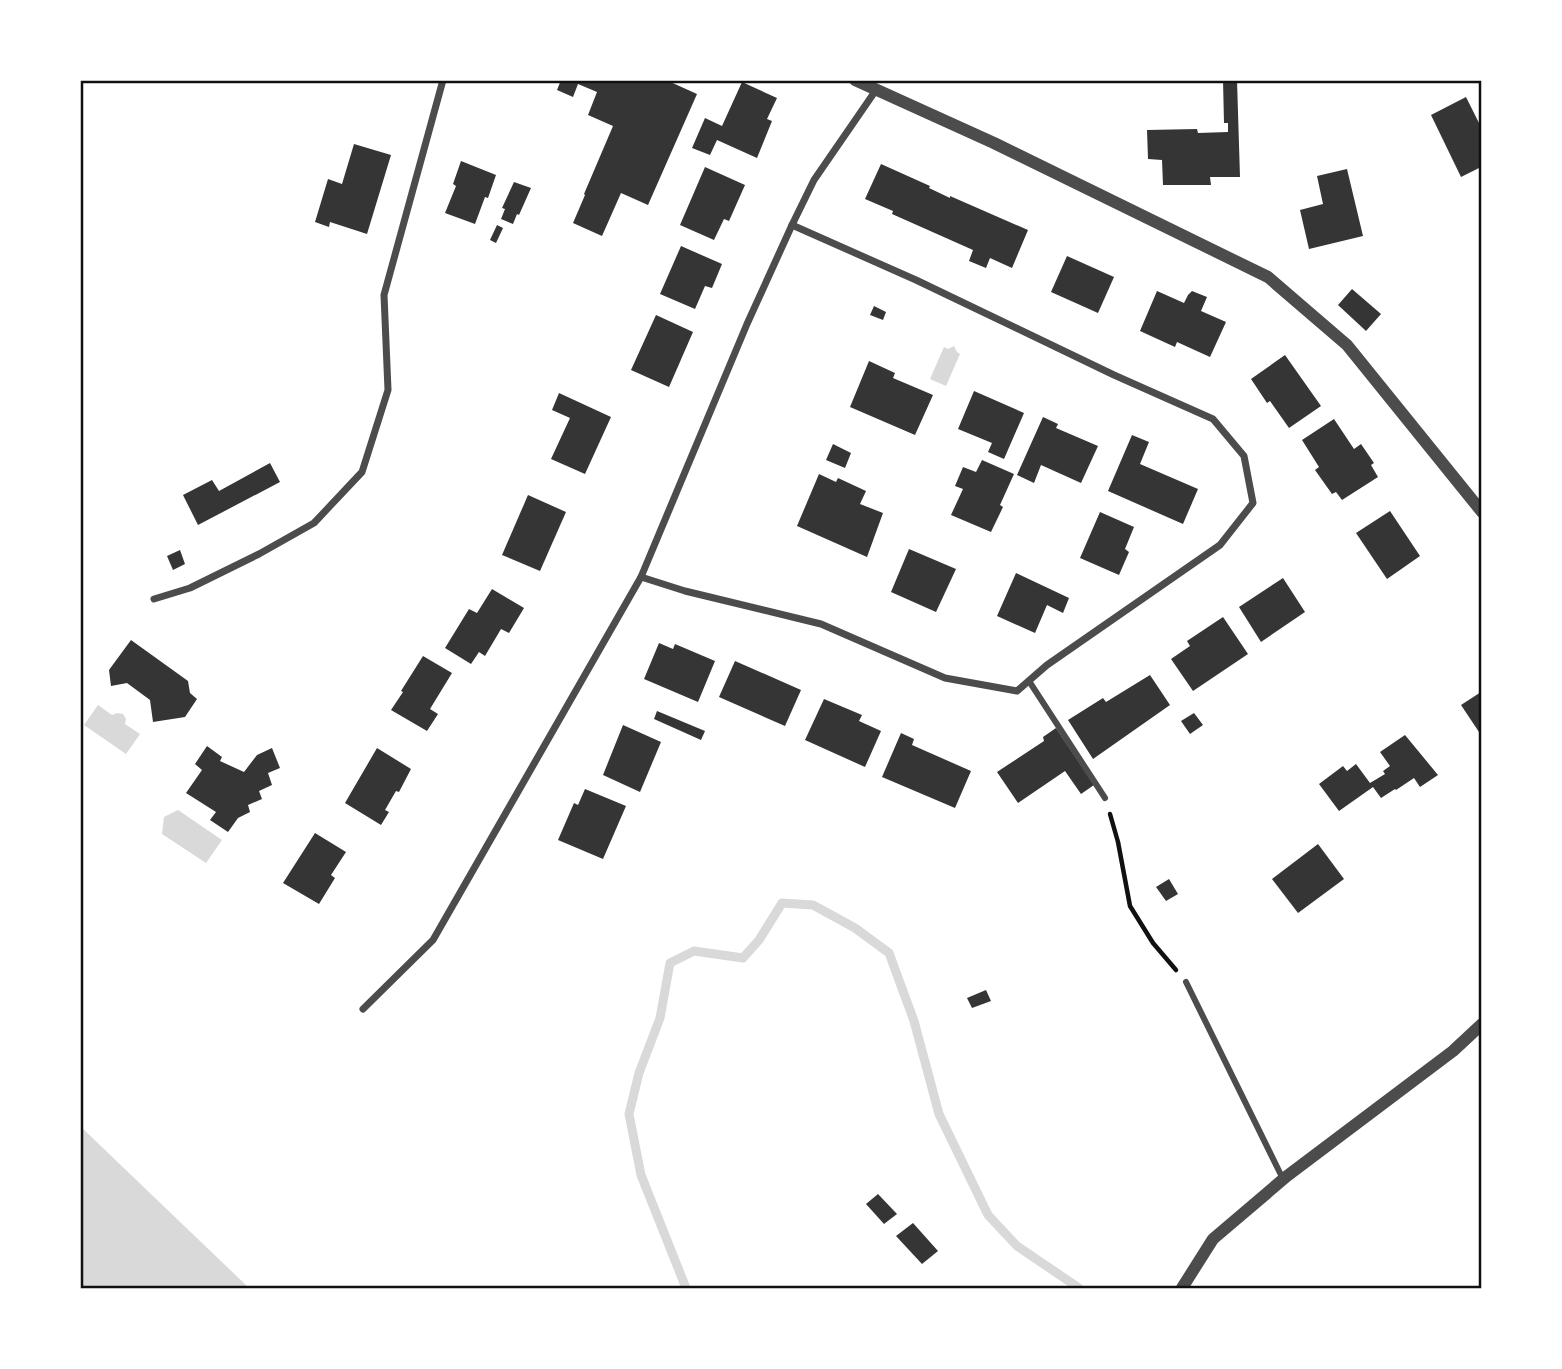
<svg xmlns="http://www.w3.org/2000/svg" width="1562" height="1369" font-family="Overpass,sans-serif">
  <style>
    .water { fill: #d9d9d9 }
    .lines { fill: none; stroke-linecap: round; stroke-linejoin: round }
    .stream { stroke: #d9d9d9; stroke-width: 9 }
    .building { fill: #353535 }
    .path { stroke: #111; stroke-width: 4.5 }
    .pedestrian { stroke: #4c4c4c; stroke-width: 6 }
    .minor { stroke: #4c4c4c; stroke-width: 7 }
    .tertiary { stroke: #4c4c4c; stroke-width: 12 }
    .neatline { fill: none; stroke: #111; stroke-width: 2.5 }
  </style>
  <rect width="100%" height="100%" fill="#fff"/>
  <g class="water">
    <path d="M954 346 957 352 960 354 946 386 930 379 944 347 948 349Z"/>
    <path d="M98 705 112 715 117 713 123 714 126 719 125 724 140 734 126 754 84 725Z"/>
    <path d="M178 810 222 840 206 863 162 834 164 817Z"/>
    <path d="M80 1127H81L249 1288H81Z"/>
  </g>
  <g class="lines">
    <path class="stream" d="M686 1288 641 1175 629 1114 639 1073 660 1018 670 963 694 951 743 958 759 940 782 903 813 905 855 928 889 953 914 1021 939 1114 988 1215 1017 1246 1079 1288"/>
  </g>
  <g class="building">
    <path d="M561 80H666L697 94 648 205 621 193 602 236 573 223 585 195 584 194 613 126 588 115 597 92 578 84 573 97 557 90Z"/>
    <path d="M1223 80H1237L1240 177H1210L1211 185H1163L1162 160 1148 159 1147 130 1197 129 1198 133 1228 132V123H1224Z"/>
    <path d="M742 82 777 98 767 119 772 121 757 158 717 140 710 155 692 148 705 118 722 126Z"/>
    <path d="M1466 97 1481 127V167L1461 177 1431 115Z"/>
    <path d="M354 144 391 155 367 234 330 222 329 227 315 222 328 179 342 184Z"/>
    <path d="M461 161 496 175 488 198 485 197 475 224 445 213 456 186 453 184Z"/>
    <path d="M881 164 930 186 929 188 950 198V196L1028 230 1012 268 990 258 986 268 969 261 973 250 892 214 893 211 865 199Z"/>
    <path d="M705 167 745 185 729 221 724 219 714 240 680 225Z"/>
    <path d="M1347 169 1363 236 1309 249 1300 210 1323 204 1317 176Z"/>
    <path d="M514 182 531 188 519 215 517 214 513 224 501 219 505 209 502 208Z"/>
    <path d="M497 225 503 228 496 243 490 240Z"/>
    <path d="M681 246 722 264 712 288 705 286 695 309 660 294Z"/>
    <path d="M1067 256 1114 277 1098 313 1051 292Z"/>
    <path d="M1352 289 1381 314 1366 331 1338 305Z"/>
    <path d="M1157 291 1184 303 1188 295 1192 291 1207 297 1201 311 1226 322 1210 357 1177 342 1175 347 1140 331Z"/>
    <path d="M874 306 886 312 883 320 870 315Z"/>
    <path d="M656 315 693 332 669 387 631 370Z"/>
    <path d="M1285 355 1321 406 1289 428 1270 401 1267 403 1251 379Z"/>
    <path d="M869 361 895 373 893 378 933 395 915 435 850 407Z"/>
    <path d="M974 391 1024 413 1004 459 988 452 992 443 958 429Z"/>
    <path d="M559 393 611 417 585 474 551 459 570 418 552 410Z"/>
    <path d="M1043 417 1058 424 1056 428 1098 446 1081 483 1041 465 1034 483 1017 475Z"/>
    <path d="M1334 419 1354 449 1361 444 1374 463 1371 465 1378 477 1342 500 1336 492 1332 494 1315 470 1319 467 1302 440Z"/>
    <path d="M1132 435 1149 442 1140 464 1198 489 1183 524 1108 491Z"/>
    <path d="M833 444 851 453 845 468 826 460Z"/>
    <path d="M982 460 1014 474 1000 505 1003 507 991 532 951 515 963 489 955 486 963 467 976 472Z"/>
    <path d="M270 463 280 482 198 525 183 495 212 480 219 491Z"/>
    <path d="M819 474 836 482 838 478 866 491 860 504 883 513 867 557 797 526Z"/>
    <path d="M528 495 566 512 540 571 502 555Z"/>
    <path d="M1390 511 1420 556 1387 579 1356 533Z"/>
    <path d="M1100 512 1134 527 1125 549 1129 552 1119 575 1080 558Z"/>
    <path d="M909 549 956 569 936 612 891 592Z"/>
    <path d="M180 550 185 564 173 570 167 556Z"/>
    <path d="M1016 573 1069 598 1063 613 1047 605 1035 633 997 616Z"/>
    <path d="M1283 578 1305 612 1261 642 1239 607Z"/>
    <path d="M492 589 524 608 509 633 501 629 485 656 479 652 471 664 445 648 469 609 477 613Z"/>
    <path d="M1223 617 1248 654 1193 691 1171 659 1190 646 1187 641Z"/>
    <path d="M131 640 188 681 190 693 197 699 185 717 153 722 150 700 127 683 111 686 109 670Z"/>
    <path d="M659 643 673 649 675 644 715 661 698 702 644 679Z"/>
    <path d="M423 656 452 673 430 709 438 714 427 731 391 710 403 692 401 691Z"/>
    <path d="M735 661 801 690 785 726 719 697Z"/>
    <path d="M1150 675 1170 705 1093 759 1068 720 1103 698 1106 702Z"/>
    <path d="M1481 692V735L1461 705Z"/>
    <path d="M824 699 862 715 859 721 881 731 865 767 805 740Z"/>
    <path d="M657 711 705 731 701 740 654 719Z"/>
    <path d="M1194 713 1203 725 1190 734 1181 721Z"/>
    <path d="M623 725 661 742 640 792 603 775Z"/>
    <path d="M1056 728 1094 785 1081 794 1065 771 1018 803 997 772 1044 741 1043 737Z"/>
    <path d="M901 733 914 739 912 745 971 771 955 808 882 777Z"/>
    <path d="M1405 735 1438 775 1420 787 1414 778 1396 790 1395 789 1381 798 1373 787 1339 811 1319 784 1343 766 1347 771 1356 764 1370 783 1385 774 1383 771 1390 766 1380 752Z"/>
    <path d="M207 746 222 757 220 761 244 772 257 755 272 748 280 768 268 773 272 785 259 791 262 799 248 805 250 812 238 818 228 832 210 820 216 812 186 793 202 770 195 764Z"/>
    <path d="M377 748 411 769 399 792 396 791 385 810 389 812 381 825 345 803Z"/>
    <path d="M585 789 626 806 603 859 558 840 574 803 578 805Z"/>
    <path d="M315 833 346 852 331 875 335 878 319 904 283 883Z"/>
    <path d="M1318 844 1344 879 1298 913 1272 879Z"/>
    <path d="M1169 879 1178 894 1166 901 1156 887Z"/>
    <path d="M986 990 991 1001 972 1008 967 998Z"/>
    <path d="M878 1194 897 1214 884 1224 866 1204Z"/>
    <path d="M913 1223 938 1251 922 1264 896 1236Z"/>
  </g>
  <g class="lines">
    <path class="path" d="M1110 814 1118 842 1130 906 1153 943 1176 970"/>
    <g class="pedestrian">
      <path d="M1029 681 1105 798"/>
      <path d="M1186 982 1283 1179"/>
    </g>
    <g class="minor">
      <path d="M641 577 685 591 821 624 945 678 1017 691 1047 665 1220 545 1253 503 1244 456 1213 419 1114 375 916 280 792 225"/>
      <path d="M154 599 190 588 259 554 314 523 362 472 388 390 384 295 443 80"/>
      <path d="M363 1009 433 940 641 577 747 324 792 225 814 180 876 90"/>
    </g>
    <g class="tertiary">
      <path d="M855 80 994 143 1268 277 1347 345 1482 512"/>
      <path d="M1182 1288 1213 1239 1287 1176 1453 1051 1482 1024"/>
    </g>
  </g>
  <rect width="1562" height="1369" fill="none" stroke="#ffffff" stroke-width="164"/>
  <rect x="82" y="82" width="1398" height="1205" class="neatline"/>
</svg>
